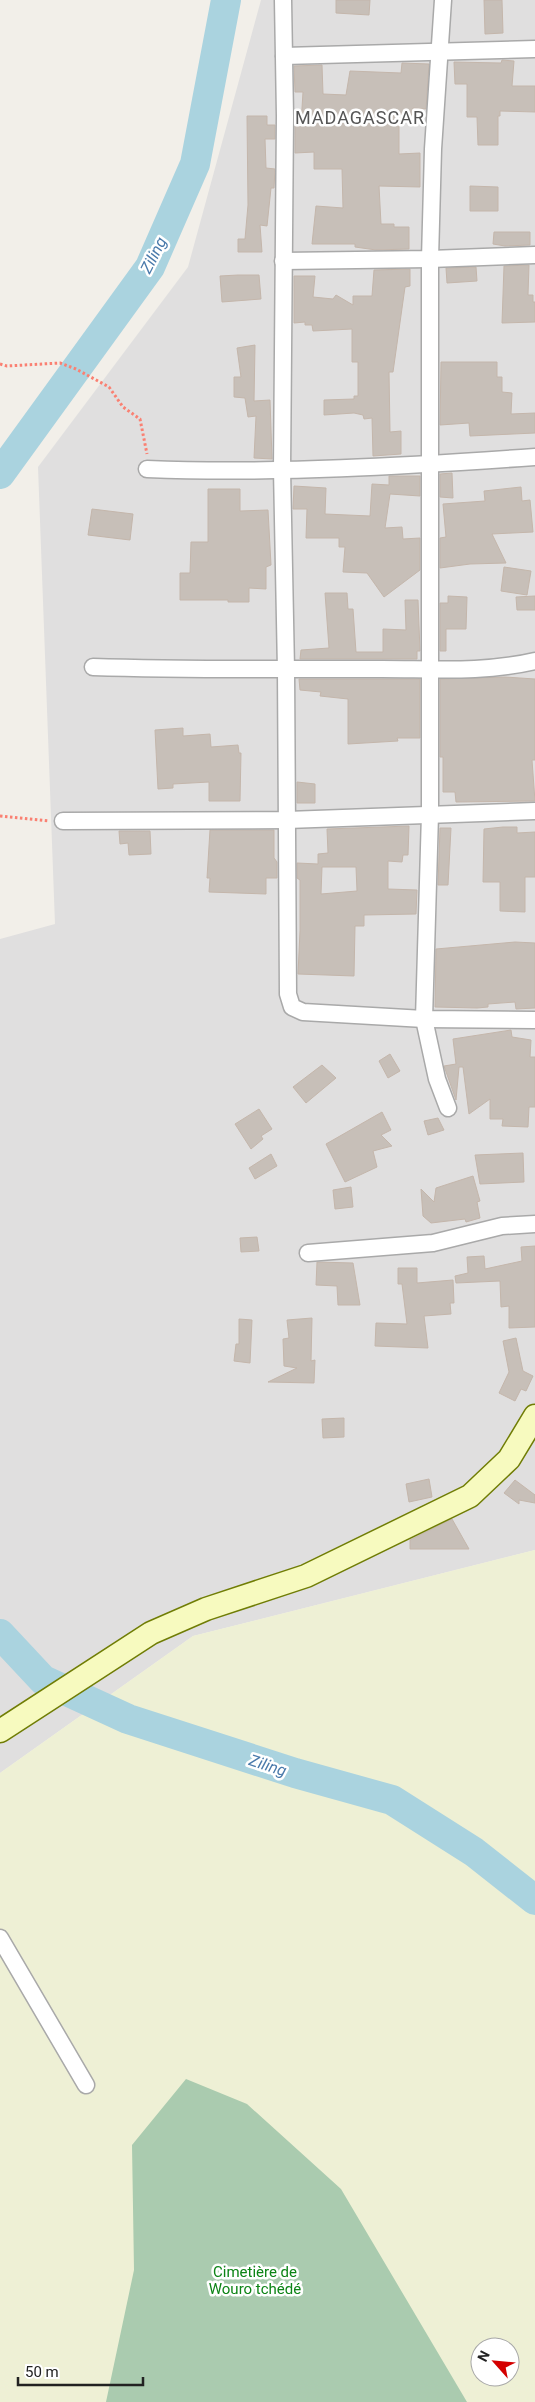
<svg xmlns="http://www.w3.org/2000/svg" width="535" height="2402" font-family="Roboto,sans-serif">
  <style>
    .residential { fill: #e0dfdf }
    .farmland { fill: #eef0d5; fill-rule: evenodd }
    .cemetery { fill: #aacbaf }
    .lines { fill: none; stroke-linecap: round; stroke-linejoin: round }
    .river { stroke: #aad3df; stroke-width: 30 }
    .building { fill: #c7bfb8; stroke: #c4b6ab; fill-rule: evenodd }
    .street-casing { stroke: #a9a9a9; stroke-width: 19 }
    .secondary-casing { stroke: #707d05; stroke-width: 25 }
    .path { stroke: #fa8072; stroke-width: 3; stroke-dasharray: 2.5 2.5; stroke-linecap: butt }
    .street { stroke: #fff; stroke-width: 16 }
    .secondary { stroke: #f7fabf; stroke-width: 22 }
    .labels { text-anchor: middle; stroke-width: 5; stroke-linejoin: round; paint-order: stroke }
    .park-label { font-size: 15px; fill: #0c8416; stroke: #fff }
    .water-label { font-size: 16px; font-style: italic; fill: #4a7aab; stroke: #fff }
    .quarter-label { font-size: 18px; letter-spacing: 1px; fill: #555; stroke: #fff }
  </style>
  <rect width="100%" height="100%" fill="#f2efe9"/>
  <path class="residential" d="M261 0H535V1550L193 1636 0 1773V939L55 924 38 467 188 267Z"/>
  <path class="farmland" d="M535 1550V2402H0V1773L193 1636ZM480 2347H510V2377H480Z"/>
  <path class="cemetery" d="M186 2079 247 2104 341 2189 467 2402H106L134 2270 132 2145Z"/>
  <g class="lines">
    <g class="river">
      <path d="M0 474 150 267 195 164 226 0"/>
      <path d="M0 1634 43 1680 128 1719 295 1773 392 1800 474 1852 535 1900"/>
    </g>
  </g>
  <g class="building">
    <path d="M336 0H370L369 15 336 13Z"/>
    <path d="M484 0H502L503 33 485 34Z"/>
    <path d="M502 60 514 61 512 86H535V112L500 111V116H498V145H478L477 117H467V84H455L454 62 501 63Z"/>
    <path d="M402 63 429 64 426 109 413 108V115H399V154L420 153V187L379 186 381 224H394V227H409V249L376 250 355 247V244H312L316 206 343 208 342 169H314V152L295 153V124H301L303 92H295L294 66 322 65 323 94 346 95 350 71 401 73Z"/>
    <path d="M247 116H267V125H275V139H265L266 168 275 169 274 188H271L267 226 260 225 262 252H238V239H245L248 205Z"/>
    <path d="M470 186 498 187V211H470Z"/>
    <path d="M494 232H530V245L505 246 493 244Z"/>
    <path d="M529 265 528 295H533V302H535V322L502 323 504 266Z"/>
    <path d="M476 267 477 281 447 283 446 268Z"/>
    <path d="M410 269V286L405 287 393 372H389L390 432 401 431V454L373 456 372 418 364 419 363 415 354 413 324 415V400L354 399V396H358V362H352V329L313 331 312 325H305V322L294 323V276H315L313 297 333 299 336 295 353 305V296H372L374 270Z"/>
    <path d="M238 275H259L261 299 222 302 220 276Z"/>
    <path d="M255 345 254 401 270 400 272 459 254 458 256 416 248 417 245 398 234 397V377H241L237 348Z"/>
    <path d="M441 362H497V377H502V392L512 393 511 414 535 413V433L470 436 469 423 440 425Z"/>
    <path d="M452 473 453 498 440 497V474Z"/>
    <path d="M389 476H420V496L390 494 385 528 402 527 403 539 420 538V570L384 597 367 573 343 572 345 547H339V538H306L307 509H293L294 486 326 488 325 514 370 516 372 484 389 485Z"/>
    <path d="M521 487 522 501 530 500 533 532 492 534 506 563 470 564 440 568V538L446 537 443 504 485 501 484 491Z"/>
    <path d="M208 489H240V511L268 510 271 565 266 567V589L249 588V602H228V600H180V573H190L191 542H208Z"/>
    <path d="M92 509 133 514 130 540 88 535Z"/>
    <path d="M504 567 531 571 527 595 501 591Z"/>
    <path d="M325 593H347L348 609H353L356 652H383V629L406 630 405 600H418L420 651H417V659H300L301 650 329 648Z"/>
    <path d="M448 596 467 597 466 629H446V651H440V603H448Z"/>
    <path d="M535 596V610H517L516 597Z"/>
    <path d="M505 677 535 679V760H532L535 801 456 802 455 792H443V757H440V679Z"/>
    <path d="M299 679H420V738H397L398 741 348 744V699L320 696 321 692 300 690Z"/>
    <path d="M183 728V736L210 734 211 747 238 745 239 753H241L240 801H209V782L173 784V788L158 789 155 730Z"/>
    <path d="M297 782 315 784V803H297Z"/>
    <path d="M409 826 408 855H403L402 862 388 861V889L417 890 416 914 364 915V926H355L354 976 298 974 300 931V880L297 878V863L318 864V854L328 853 327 829ZM322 867H356L357 891 321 894Z"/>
    <path d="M503 827H517V833L535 832V877H525V912L500 911V882H483L484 829Z"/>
    <path d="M440 828H451L448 885H438Z"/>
    <path d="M210 830H274V858L277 862V878H266V894L209 892 210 878H207Z"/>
    <path d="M119 831H150L151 854 129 855 128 843 120 844Z"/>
    <path d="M515 942 535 943V1008L516 1009 515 1002 488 1004V1007L477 1008 435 1007 436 949Z"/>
    <path d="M511 1030 512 1037 531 1040 530 1057H535V1107H529L528 1127 502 1126 503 1119H490V1099L469 1114 463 1067H459L456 1100 444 1066 456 1064 453 1039Z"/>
    <path d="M390 1054 400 1071 388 1078 379 1061Z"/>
    <path d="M322 1065 336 1078 306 1103 293 1087Z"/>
    <path d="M259 1109 272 1129 261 1136 263 1139 251 1149 235 1124Z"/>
    <path d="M382 1112 391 1130 381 1135 392 1146 373 1151 377 1167 345 1182 326 1144Z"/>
    <path d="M438 1118 444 1130 428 1135 424 1121Z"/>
    <path d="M523 1153 524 1182 480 1184 475 1155Z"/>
    <path d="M271 1154 277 1166 255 1179 249 1168Z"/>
    <path d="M473 1176 480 1201 477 1202 480 1218 466 1222 465 1219 431 1223 423 1216 421 1189 434 1202 436 1188Z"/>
    <path d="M351 1187 353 1207 335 1209 333 1190Z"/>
    <path d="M257 1237 259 1251 241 1252 240 1238Z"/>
    <path d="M535 1246V1327L509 1328V1306L501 1307 500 1281 456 1283 455 1276 468 1273 467 1257 484 1256 485 1269 522 1261 521 1247Z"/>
    <path d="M317 1262 353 1263 360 1305H338L337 1286 316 1285Z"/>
    <path d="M398 1268H417V1283L453 1280 454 1303H450L451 1314 424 1316 428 1348 375 1346 376 1323 407 1324 402 1284H398Z"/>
    <path d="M312 1318 311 1361 315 1360 314 1383 268 1382 297 1368 284 1366 283 1339 289 1338 287 1320Z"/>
    <path d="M239 1319 252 1320 250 1363 234 1361 236 1344H239Z"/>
    <path d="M516 1338 523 1371 533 1376 526 1391 521 1389 515 1401 499 1393 509 1372 503 1341Z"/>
    <path d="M344 1418V1437L323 1438 322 1419Z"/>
    <path d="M429 1479 432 1497 409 1502 406 1484Z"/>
    <path d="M515 1480 535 1495V1503L519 1500V1504L504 1493Z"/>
    <path d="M452 1519 469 1549H410V1540Z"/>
  </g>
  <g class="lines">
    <defs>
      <g id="street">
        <path d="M283 0 285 116 282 469 286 670 288 994 292 1007 303 1012 424 1019 535 1020"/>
        <path d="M443 0 433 149 430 259V814L424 1019 437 1079 448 1108"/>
        <path d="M284 56 535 49"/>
        <path d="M283 261 430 259 535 255"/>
        <path d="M147 469C276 474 406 466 535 457"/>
        <path d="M93 667C185 670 277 669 369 669 425 668 480 674 535 661"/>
        <path d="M63 821 287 820 535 811"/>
        <path d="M308 1253 433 1243 502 1226 535 1224"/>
        <path d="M0 1938 86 2085"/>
      </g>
      <path id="secondary" d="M0 1731 151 1633 206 1609 306 1576 470 1496 509 1459 535 1416"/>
    </defs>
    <use href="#street" class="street-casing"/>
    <use href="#secondary" class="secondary-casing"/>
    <g class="path">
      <path d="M0 364 7 366 60 363 76 369 109 387 123 407 140 419 147 454"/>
      <path d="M0 816 49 821"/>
    </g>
    <use href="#street" class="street"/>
    <use href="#secondary" class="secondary"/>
  </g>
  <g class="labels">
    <g class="park-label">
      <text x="255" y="2277">Cimetière de<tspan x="255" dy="17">Wouro tchédé</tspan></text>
    </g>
    <g class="water-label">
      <text transform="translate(153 255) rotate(-63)" y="6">Ziling</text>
      <text transform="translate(268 1765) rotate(18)" y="6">Ziling</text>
    </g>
    <g class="quarter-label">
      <text x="360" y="124">MADAGASCAR</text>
    </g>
  </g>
  <g transform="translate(495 2362) rotate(297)"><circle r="24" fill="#ffffff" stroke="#a7a7a7"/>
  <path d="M0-4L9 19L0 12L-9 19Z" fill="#d40000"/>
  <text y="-8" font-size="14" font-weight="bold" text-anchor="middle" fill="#222222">N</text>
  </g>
  <path d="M18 2377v8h125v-8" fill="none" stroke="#222222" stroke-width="2.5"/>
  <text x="25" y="2377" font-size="15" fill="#222222" stroke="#ffffff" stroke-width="4" paint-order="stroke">50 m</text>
</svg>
